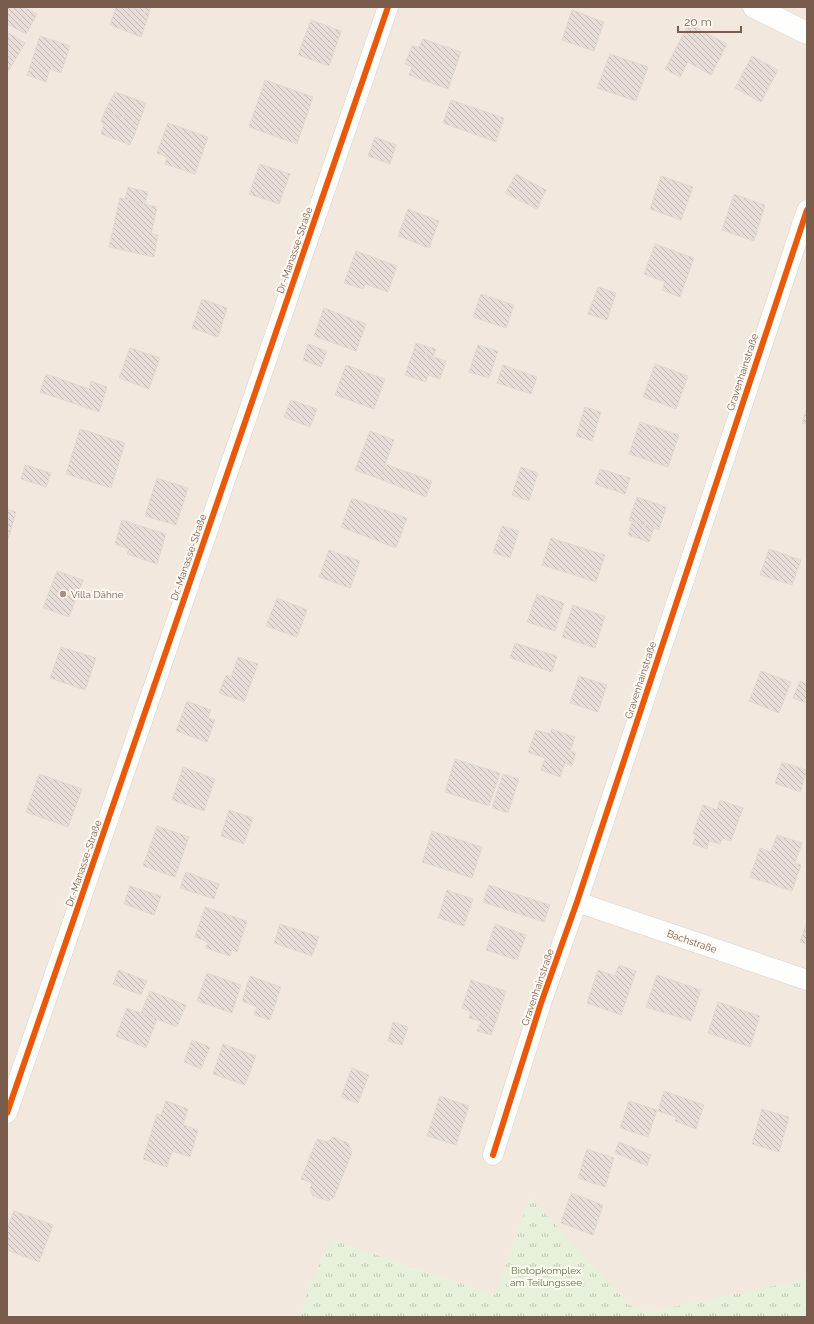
<svg xmlns="http://www.w3.org/2000/svg" width="814" height="1324" font-family="Raleway,sans-serif">
  <style>
    .residential { fill: #f2e8de }
    .park { fill: url(#park-tufts) }
    .building { fill: url(#building-back-hatch); stroke: #e2d8d2 }
    .lines { fill: none; stroke-linecap: round; stroke-linejoin: round }
    .minor-casing { stroke: #d7d1cb; stroke-width: 21 }
    .tertiary-casing { stroke: #d7d1cb; stroke-width: 23 }
    .minor { stroke: #fefefd; stroke-width: 20 }
    .tertiary { stroke: #fefefd; stroke-width: 22 }
    .cycleway-casing { stroke: #fffaf3; stroke-width: 8 }
    .cycleway { stroke: #e8590c; stroke-width: 6 }
    .poi-dot { fill: #a69286; stroke: #fffaf3; stroke-width: 1.5 }
    .labels { text-anchor: middle; stroke-width: 4; stroke-linejoin: round; paint-order: stroke }
    .street-label { font-size: 10px; fill: #7a5c4d; stroke: #fffaf3 }
    .poi-label { font-size: 10px; fill: #7a5c4d; stroke: #fffaf3; text-anchor: start }
    .park-label { font-size: 10px; fill: #537a41; stroke: #fffaf3 }
  </style>
  <defs>
    <pattern id="park-tufts" width="24" height="20" patternUnits="userSpaceOnUse"><rect width="24" height="20" fill="#e7f0db"/><path d="M3 7l-1-3M5 7V3M7 7l1-3M15 17l-1-3M17 17v-4M19 17l1-3" fill="none" stroke="#c0c6b4"/></pattern>
    <pattern id="building-back-hatch" width="6" height="6" patternUnits="userSpaceOnUse"><rect width="6" height="6" fill="#e6ded7"/><path d="M-1 5l2 2M0 0l6 6M5-1l2 2" fill="none" stroke="#bfb7b1"/></pattern>
  </defs>
  <rect width="100%" height="100%" fill="#f9f5f0"/>
  <rect class="residential" x="7" y="7" width="800" height="1310"/>
  <path class="park" d="M530 1197 629 1305 648 1312 807 1279V1317H301C306 1289 319 1265 332 1240L495 1295Z"/>
  <g class="building">
    <path d="M7 7H24L37 14 26 34 7 24Z"/>
    <path d="M116 7H130L149 14 141 37 110 25Z"/>
    <path d="M130 7H151L149 14Z"/>
    <path d="M572 10 604 22 594 51 562 40Z"/>
    <path d="M311 20 341 31 329 66 298 55Z"/>
    <path d="M689 24 727 44 711 75 688 62 680 77 665 69Z"/>
    <path d="M7 32 25 43 8 72H7Z"/>
    <path d="M40 36 70 46 61 73 50 69 46 82 27 75Z"/>
    <path d="M423 39 461 52 448 89 409 75 412 67 405 64 412 46 419 47Z"/>
    <path d="M610 54 648 67 636 101 597 88Z"/>
    <path d="M752 56 778 70 761 102 735 88Z"/>
    <path d="M265 80 313 97 297 144 249 127Z"/>
    <path d="M115 92 146 103 139 123 105 111Z"/>
    <path d="M451 100 504 118 496 142 443 123Z"/>
    <path d="M105 111 139 123 130 145 101 134 104 123 101 122Z"/>
    <path d="M168 123 208 137 195 174 165 164 167 157 157 153Z"/>
    <path d="M375 137 396 145 390 164 368 156Z"/>
    <path d="M260 164 290 174 279 204 249 194Z"/>
    <path d="M516 174 546 190 537 209 505 193Z"/>
    <path d="M661 176 693 187 681 220 650 209Z"/>
    <path d="M128 187 148 192 145 204 125 199Z"/>
    <path d="M734 194 765 205 754 241 722 230Z"/>
    <path d="M120 198 157 207 151 234 158 235 154 257 109 247Z"/>
    <path d="M408 209 439 221 429 248 398 236Z"/>
    <path d="M655 244 694 258 680 297 662 290 665 282 644 274Z"/>
    <path d="M356 251 397 266 388 292 365 284 363 289 344 283Z"/>
    <path d="M598 287 616 293 607 320 588 314Z"/>
    <path d="M481 294 514 305 506 328 473 317Z"/>
    <path d="M202 299 227 308 218 337 192 328Z"/>
    <path d="M324 308 366 324 356 351 314 336Z"/>
    <path d="M416 343 436 349 433 357 414 350Z"/>
    <path d="M308 344 327 351 321 367 303 360Z"/>
    <path d="M478 345 498 351 489 378 469 372Z"/>
    <path d="M130 348 160 358 149 389 119 378Z"/>
    <path d="M414 350 446 361 440 379 428 375 426 382 405 375Z"/>
    <path d="M655 364 688 376 676 409 643 397Z"/>
    <path d="M346 365 385 379 374 409 335 395Z"/>
    <path d="M503 365 537 377 531 394 497 383Z"/>
    <path d="M46 374 89 389 91 381 107 387 99 412 40 392Z"/>
    <path d="M291 400 317 409 310 427 284 417Z"/>
    <path d="M585 407 601 412 592 441 576 436Z"/>
    <path d="M806 410 807 411V424L802 423Z"/>
    <path d="M640 422 679 435 668 467 629 454Z"/>
    <path d="M80 429 125 443 111 488 66 474Z"/>
    <path d="M370 431 394 440 380 479 355 470Z"/>
    <path d="M385 464 432 481 426 497 380 479Z"/>
    <path d="M25 465 51 473 46 487 21 479Z"/>
    <path d="M521 467 538 473 529 501 512 495Z"/>
    <path d="M600 469 630 478 625 494 595 484Z"/>
    <path d="M157 478 188 488 176 525 145 516Z"/>
    <path d="M637 497 666 507 659 530 629 520Z"/>
    <path d="M352 498 407 518 396 548 341 527Z"/>
    <path d="M7 509 16 512 8 540H7Z"/>
    <path d="M122 520 137 525 129 549 115 544Z"/>
    <path d="M632 521 654 528 649 542 628 535Z"/>
    <path d="M137 525 166 534 157 564 127 554Z"/>
    <path d="M502 526 519 531 510 558 493 553Z"/>
    <path d="M551 538 605 555 596 582 542 565Z"/>
    <path d="M769 549 801 560 792 585 760 575Z"/>
    <path d="M329 550 360 561 350 588 319 577Z"/>
    <path d="M57 571 83 580 69 617 43 608Z"/>
    <path d="M537 594 564 603 555 631 527 622Z"/>
    <path d="M277 598 307 610 297 637 266 626Z"/>
    <path d="M573 605 605 616 595 648 562 637Z"/>
    <path d="M515 643 557 656 552 672 510 658Z"/>
    <path d="M61 647 96 658 85 690 50 678Z"/>
    <path d="M238 657 258 664 244 702 219 693 226 675 231 677Z"/>
    <path d="M761 671 791 682 779 713 749 701Z"/>
    <path d="M579 676 607 685 598 712 570 703Z"/>
    <path d="M800 681 807 684V703L793 698Z"/>
    <path d="M187 701 211 710 208 718 215 720 207 742 176 731Z"/>
    <path d="M552 729 575 737 570 751 576 753 572 766 565 763 560 777 541 770 545 758 528 752 536 730 550 734Z"/>
    <path d="M455 759 500 773 489 806 445 792Z"/>
    <path d="M782 762 807 770 800 792 775 783Z"/>
    <path d="M183 767 215 779 204 811 172 800Z"/>
    <path d="M39 774 82 789 68 827 26 812Z"/>
    <path d="M503 774 519 779 508 813 492 808Z"/>
    <path d="M720 800 743 808 731 841 722 838 720 844 709 841 707 849 693 844 696 835 693 834 703 805 717 810Z"/>
    <path d="M229 810 253 818 244 844 221 836Z"/>
    <path d="M157 826 189 837 175 877 143 866Z"/>
    <path d="M432 831 482 847 472 878 422 862Z"/>
    <path d="M777 835 802 843 795 863 801 865 792 891 750 877 760 848 771 852Z"/>
    <path d="M186 872 219 884 214 899 180 888Z"/>
    <path d="M489 885 550 905 544 922 483 902Z"/>
    <path d="M130 886 161 896 154 915 124 904Z"/>
    <path d="M447 890 473 899 464 926 438 918Z"/>
    <path d="M205 907 247 921 237 952 232 950 230 956 206 948 208 942 195 937Z"/>
    <path d="M807 921V944L800 942Z"/>
    <path d="M280 924 319 937 312 956 274 943Z"/>
    <path d="M495 924 526 935 517 960 486 950Z"/>
    <path d="M619 965 636 971 621 1015 587 1003 598 970 615 976Z"/>
    <path d="M119 970 147 981 141 995 113 984Z"/>
    <path d="M207 973 241 985 232 1013 197 1001Z"/>
    <path d="M657 975 701 990 691 1021 646 1007Z"/>
    <path d="M250 976 281 987 270 1020 254 1015 257 1007 242 1001Z"/>
    <path d="M471 980 506 991 497 1019 484 1015 482 1022 480 1021 469 1018 471 1012 462 1008Z"/>
    <path d="M150 991 186 1005 177 1027 141 1013Z"/>
    <path d="M718 1002 760 1016 750 1047 708 1033Z"/>
    <path d="M127 1008 157 1019 146 1048 116 1036Z"/>
    <path d="M484 1015 497 1019 491 1035 477 1031Z"/>
    <path d="M393 1022 408 1027 402 1045 388 1041Z"/>
    <path d="M192 1040 210 1047 201 1069 184 1062Z"/>
    <path d="M223 1044 256 1056 245 1085 213 1074Z"/>
    <path d="M352 1068 369 1075 358 1103 341 1097Z"/>
    <path d="M664 1091 704 1105 696 1129 675 1121 676 1117 658 1111Z"/>
    <path d="M440 1096 469 1106 456 1145 427 1136Z"/>
    <path d="M166 1101 188 1109 183 1125 198 1130 190 1157 172 1151 167 1167 143 1159 157 1114 161 1115Z"/>
    <path d="M629 1101 657 1110 648 1137 620 1128Z"/>
    <path d="M762 1109 789 1117 779 1152 752 1144Z"/>
    <path d="M333 1137 348 1143 352 1153 334 1197 328 1201 313 1196 310 1189 312 1183 301 1179 317 1139 327 1142Z"/>
    <path d="M619 1142 651 1155 647 1166 615 1153Z"/>
    <path d="M587 1149 614 1158 605 1187 578 1178Z"/>
    <path d="M571 1193 603 1205 593 1235 561 1223Z"/>
    <path d="M14 1211 53 1225 39 1262 7 1250V1229Z"/>
  </g>
  <g class="lines">
    <defs>
      <g id="minor">
        <path d="M577 902 807 980"/>
        <path d="M7 1113 388 7"/>
        <path d="M493 1155 541 1003 577 902 807 210"/>
      </g>
      <path id="tertiary" d="M754 7 807 33"/>
    </defs>
    <use href="#minor" class="minor-casing"/>
    <use href="#tertiary" class="tertiary-casing"/>
    <use href="#minor" class="minor"/>
    <use href="#tertiary" class="tertiary"/>
    <defs>
      <g id="cycleway">
        <path d="M7 1113 388 7"/>
        <path d="M493 1155 541 1003 577 902 807 210"/>
      </g>
    </defs>
    <use href="#cycleway" class="cycleway-casing"/>
    <use href="#cycleway" class="cycleway"/>
  </g>
  <circle class="poi-dot" cx="63" cy="594" r="4"/>
  <g class="labels">
    <g class="street-label">
      <text transform="translate(294 250) rotate(-71)" y="4">Dr.-Manasse-Straße</text>
      <text transform="translate(742 372) rotate(-72)" y="4">Gravenhainstraße</text>
      <text transform="translate(188 557) rotate(-71)" y="4">Dr.-Manasse-Straße</text>
      <text transform="translate(640 680) rotate(-72)" y="4">Gravenhainstraße</text>
      <text transform="translate(83 863) rotate(-71)" y="4">Dr.-Manasse-Straße</text>
      <text transform="translate(692 941) rotate(19)" y="4">Bachstraße</text>
      <text transform="translate(537 987) rotate(-71)" y="4">Gravenhainstraße</text>
    </g>
    <g class="poi-label">
      <text x="71" y="598">Villa Dähne</text>
    </g>
    <g class="park-label">
      <text x="546" y="1274">Biotopkomplex<tspan x="546" dy="12">am Teilungssee</tspan></text>
    </g>
  </g>
  <rect width="814" height="1324" fill="none" stroke="#7a5c4d" stroke-width="16"/>
  <path d="M678 26v6h63v-6" fill="none" stroke="#7a5c4d" stroke-width="2"/>
  <text x="684" y="26" font-size="12" fill="#7a5c4d" stroke="#fffaf3" stroke-width="3" paint-order="stroke">20 m</text>
</svg>
